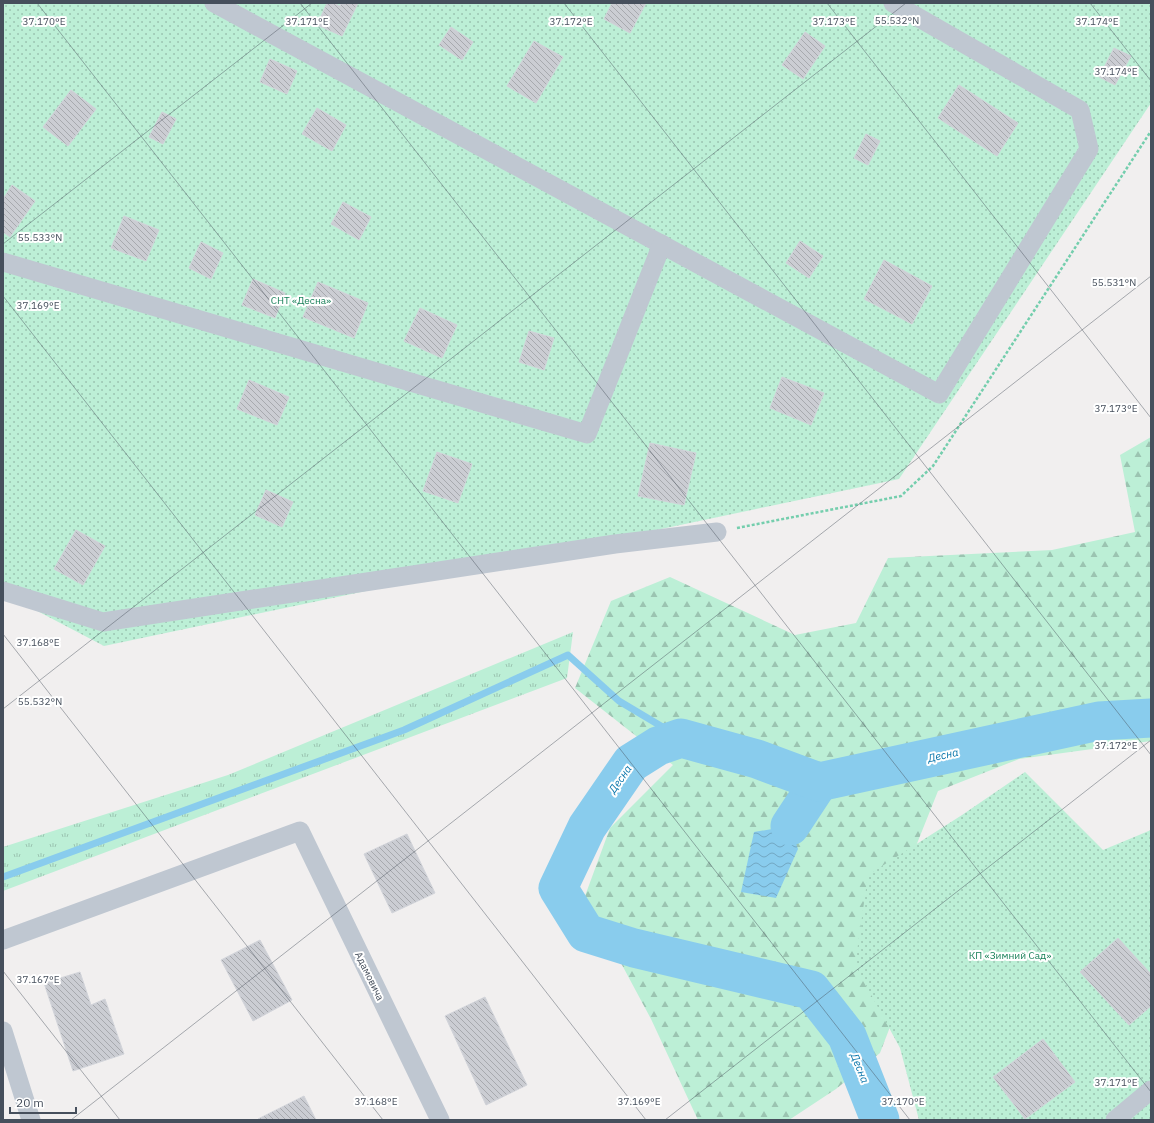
<svg xmlns="http://www.w3.org/2000/svg" width="1154" height="1123" font-family="'IBM Plex Sans',sans-serif">
  <style>
    .grass { fill: url(#grass-tufts) }
    .forest { fill: url(#forest-firs) }
    .park { fill: url(#park-dots) }
    .water { fill: url(#water-waves) }
    .lines { fill: none; stroke-linecap: round; stroke-linejoin: round }
    .stream { stroke: #89cced; stroke-width: 7 }
    .river { stroke: #89cced; stroke-width: 39 }
    .building { fill: url(#building-back-hatch); stroke: #d2d4da }
    .path { stroke: #74cead; stroke-width: 2.5; stroke-dasharray: 3 2; stroke-linecap: butt }
    .minor { stroke: #bfc7d1; stroke-width: 19 }
    .ticks { fill: none; stroke: #464f5c; stroke-width: 1; stroke-opacity: 0.45 }
    .labels { text-anchor: middle; stroke-width: 4; stroke-linejoin: round; paint-order: stroke }
    .park-label { font-size: 10px; fill: #167f57; stroke: #fff }
    .street-label { font-size: 10px; fill: #464f5c; stroke: #fff }
    .water-label { font-size: 11px; font-style: italic; fill: #0a76ab; stroke: #fff }
    .ticks-label { font-size: 10px; text-anchor: middle; fill: #464f5c; stroke: #fff; stroke-width: 4; stroke-linejoin: round; paint-order: stroke }
  </style>
  <defs>
    <pattern id="grass-tufts" width="24" height="20" patternUnits="userSpaceOnUse"><rect width="24" height="20" fill="#bcefd6"/><path d="M3 7l-1-3M5 7V3M7 7l1-3M15 17l-1-3M17 17v-4M19 17l1-3" fill="none" stroke="#9bc4b1"/></pattern>
    <pattern id="forest-firs" width="22" height="20" patternUnits="userSpaceOnUse"><rect width="22" height="20" fill="#bcefd6"/><path d="M5 1l3.5 6h-7zM16 11l3.5 6h-7z" fill="#9bc4b1"/></pattern>
    <pattern id="park-dots" width="8" height="8" patternUnits="userSpaceOnUse"><rect width="8" height="8" fill="#bcefd6"/><path d="M2 2h.1M6 6h.1" fill="none" stroke="#9bc4b1" stroke-width="1.8" stroke-linecap="round"/></pattern>
    <pattern id="water-waves" width="16" height="10" patternUnits="userSpaceOnUse"><rect width="16" height="10" fill="#89cced"/><path d="M0 5q4-4 8 0t8 0" fill="none" stroke="#72a8c3"/></pattern>
    <pattern id="building-back-hatch" width="6" height="6" patternUnits="userSpaceOnUse"><rect width="6" height="6" fill="#cbcdd3"/><path d="M-1 5l2 2M0 0l6 6M5-1l2 2" fill="none" stroke="#a7a9ae"/></pattern>
  </defs>
  <rect width="100%" height="100%" fill="#f1efef"/>
  <path class="grass" d="M573 632 567 678 3 891V847L228 775Z"/>
  <path class="forest" d="M1151 437V741L1019 759 938 791 894 901 908 980 880 1053 836 1089 789 1120H698L651 1019 585 896 610 828 673 765 575 688 611 601 670 577 795 635 856 623 888 558 1052 550 1135 532 1120 455Z"/>
  <g class="park">
    <path d="M3 3H1151V103L899 479 104 646 3 593Z"/>
    <path d="M1025 772 1103 850 1151 830V1120H919L900 1048 855 965 868 875 962 815Z"/>
  </g>
  <path class="water" d="M790 826 798 849 776 898 741 892 754 832Z"/>
  <g class="lines">
    <path class="stream" d="M3 877 404 730 568 655 619 701 681 738"/>
    <g class="river">
      <path d="M790 826 819 782"/>
      <path d="M880 1120 847 1036 811 990 634 948 586 933 558 888 587 827 631 763 658 746 681 738 757 759 819 782 1099 721 1151 718"/>
    </g>
  </g>
  <g class="building">
    <path d="M327 3H333L340 6 341 3H358L342 36 317 25Z"/>
    <path d="M612 3H646L630 33 604 19Z"/>
    <path d="M451 27 473 42 462 60 439 45Z"/>
    <path d="M805 32 825 46 803 79 782 65Z"/>
    <path d="M534 41 563 57 536 103 507 86Z"/>
    <path d="M1114 48 1131 56 1115 85 1099 77Z"/>
    <path d="M270 59 297 71 287 94 260 82Z"/>
    <path d="M959 85 1018 123 997 156 938 118Z"/>
    <path d="M71 90 96 109 68 146 43 127Z"/>
    <path d="M317 108 346 125 332 151 302 134Z"/>
    <path d="M162 112 176 119 163 144 149 137Z"/>
    <path d="M866 134 880 141 868 165 854 158Z"/>
    <path d="M12 185 35 201 10 237 3 232V199Z"/>
    <path d="M343 202 371 217 359 240 331 224Z"/>
    <path d="M124 216 159 230 146 261 111 248Z"/>
    <path d="M800 241 823 256 809 278 786 263Z"/>
    <path d="M201 242 223 253 211 279 189 268Z"/>
    <path d="M884 260 932 286 912 324 864 299Z"/>
    <path d="M253 279 285 293 275 318 242 305Z"/>
    <path d="M318 282 368 303 354 338 303 317Z"/>
    <path d="M420 308 457 325 442 358 404 341Z"/>
    <path d="M529 331 554 338 544 370 519 362Z"/>
    <path d="M782 377 824 393 811 425 770 408Z"/>
    <path d="M249 380 289 397 277 425 237 409Z"/>
    <path d="M650 443 696 453 684 505 638 496Z"/>
    <path d="M437 452 472 464 458 503 423 491Z"/>
    <path d="M266 490 293 502 282 527 255 515Z"/>
    <path d="M76 530 105 546 83 585 54 569Z"/>
    <path d="M407 834 435 893 392 913 364 854Z"/>
    <path d="M1118 938 1151 974V1006L1129 1025 1080 972Z"/>
    <path d="M260 940 292 1000 253 1021 221 960Z"/>
    <path d="M80 972 91 1005 105 999 124 1054 73 1071 44 983Z"/>
    <path d="M485 997 527 1085 486 1105 445 1016Z"/>
    <path d="M1043 1039 1075 1082 1025 1119 993 1077Z"/>
    <path d="M304 1096 316 1120H259L258 1119Z"/>
  </g>
  <g class="lines">
    <path class="path" d="M737 528 901 496 933 466 1151 131"/>
    <g class="minor">
      <path d="M214 3 939 394 1089 149 1080 110 893 3"/>
      <path d="M3 262 587 434 662 244"/>
      <path d="M3 591 103 622 615 544 717 532"/>
      <path d="M3 940 300 831 440 1120"/>
      <path d="M3 1031 31 1120"/>
      <path d="M1115 1120 1151 1090"/>
    </g>
  </g>
  <path class="ticks" d="M37 3 910 1120M300 3 1151 1092M564 3 1151 755M827 3 1151 418M1090 3 1151 81M3 244 312 3M3 296 646 1120M3 634 383 1120M3 709 906 3M3 971 120 1120M71 1120 1151 276M665 1120 1151 740"/>
  <g class="labels">
    <g class="park-label">
      <text x="301" y="304">СНТ «Десна»</text>
      <text x="1010" y="959">КП «Зимний Сад»</text>
    </g>
    <g class="street-label">
      <text transform="translate(370 976) rotate(64)" y="4">Адамовича</text>
    </g>
    <g class="water-label">
      <text transform="translate(943 755) rotate(-12)" y="4">Десна</text>
      <text transform="translate(620 779) rotate(-55)" y="4">Десна</text>
      <text transform="translate(860 1068) rotate(68)" y="4">Десна</text>
    </g>
  </g>
  <g class="ticks-label">
    <text x="897" y="24">55.532°N</text>
    <text x="44" y="25">37.170°E</text>
    <text x="307" y="25">37.171°E</text>
    <text x="571" y="25">37.172°E</text>
    <text x="834" y="25">37.173°E</text>
    <text x="1097" y="25">37.174°E</text>
    <text x="1116" y="75">37.174°E</text>
    <text x="40" y="241">55.533°N</text>
    <text x="1114" y="286">55.531°N</text>
    <text x="38" y="309">37.169°E</text>
    <text x="1116" y="412">37.173°E</text>
    <text x="38" y="646">37.168°E</text>
    <text x="40" y="705">55.532°N</text>
    <text x="1116" y="749">37.172°E</text>
    <text x="38" y="983">37.167°E</text>
    <text x="1116" y="1086">37.171°E</text>
    <text x="376" y="1105">37.168°E</text>
    <text x="639" y="1105">37.169°E</text>
    <text x="903" y="1105">37.170°E</text>
  </g>
  <rect width="1154" height="1123" fill="none" stroke="#464f5c" stroke-width="8"/>
  <path d="M10 1107v6h66v-6" fill="none" stroke="#464f5c" stroke-width="2"/>
  <text x="16" y="1107" font-size="12" fill="#464f5c" stroke="#ffffff" stroke-width="3" paint-order="stroke">20 m</text>
</svg>
